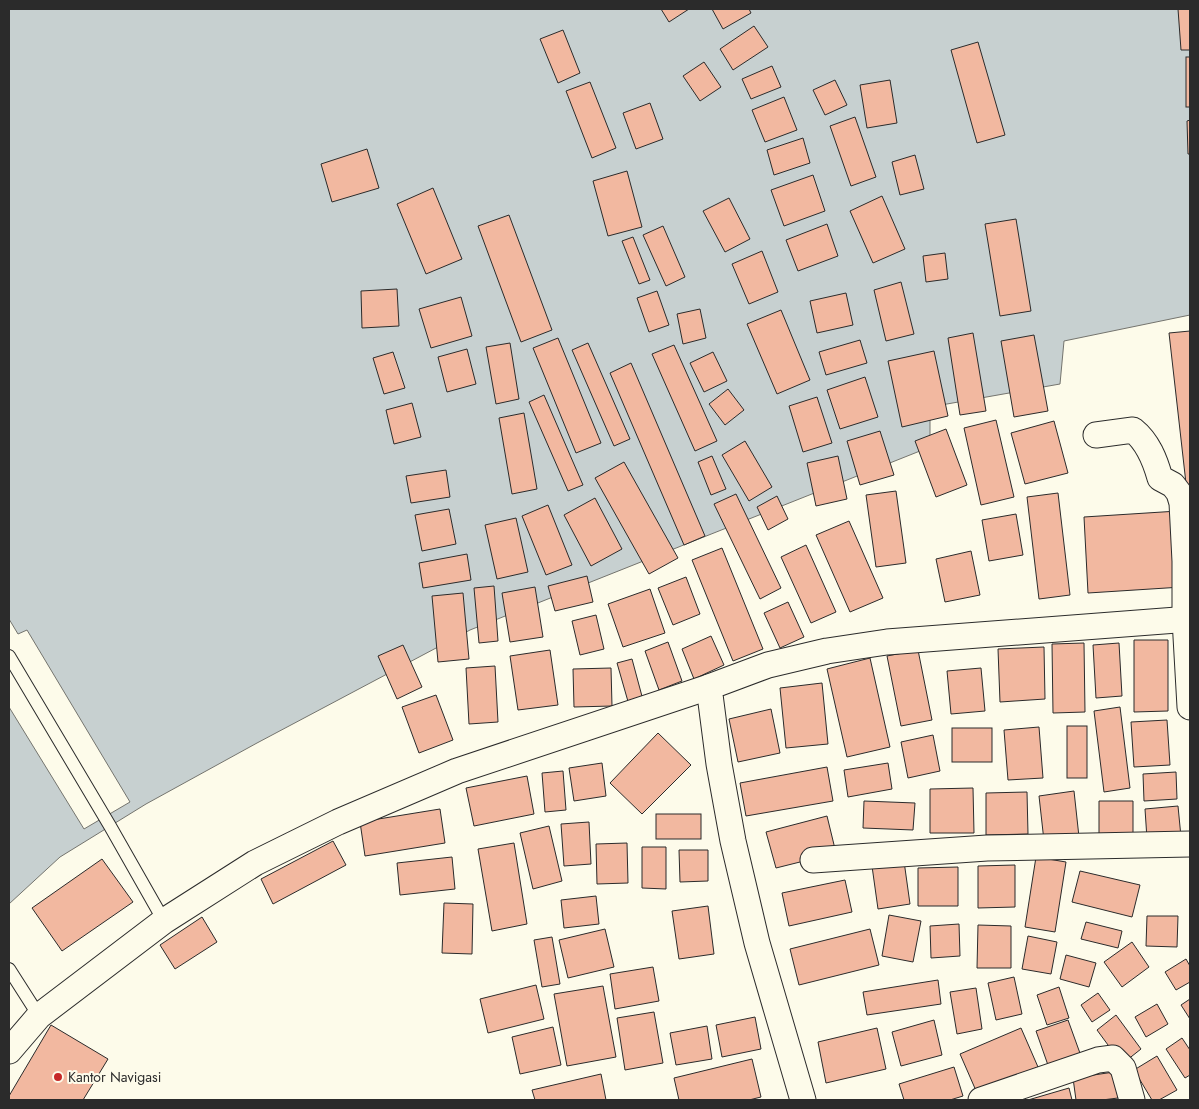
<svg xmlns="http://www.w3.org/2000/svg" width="1199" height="1109" font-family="Jost,sans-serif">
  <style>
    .water { fill: #c7d0d0; stroke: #74746e }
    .pier { fill: #fdfbea; stroke: #74746e }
    .building { fill: #f2b8a0; stroke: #2b2b2b }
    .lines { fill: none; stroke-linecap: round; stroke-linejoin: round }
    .service-casing { stroke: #2b2b2b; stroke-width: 14 }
    .minor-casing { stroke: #2b2b2b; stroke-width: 27 }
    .service { stroke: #fdfbea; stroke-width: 12 }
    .minor { stroke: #fdfbea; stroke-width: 25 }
    .poi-dot { fill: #c62828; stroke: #fdfbea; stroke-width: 2 }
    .labels { text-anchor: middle; stroke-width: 4; stroke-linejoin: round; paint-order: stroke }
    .poi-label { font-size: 14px; fill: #2b2b2b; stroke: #fdfbea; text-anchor: start }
  </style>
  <rect width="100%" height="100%" fill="#fdfbea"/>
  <path class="water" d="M9 9H1190V316V315L1064 341 1060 384 930 407V447L470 630 257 743 146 804 60 857 9 904Z"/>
  <path class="pier" d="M9 619 18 634 27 630 130 802 84 829 9 707Z"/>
  <g class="building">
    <path d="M661 9H689L669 22Z"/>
    <path d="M712 9H749L751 13 723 29Z"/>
    <path d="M1178 9H1190V50H1181Z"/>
    <path d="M754 26 768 47 733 70 720 49Z"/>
    <path d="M563 30 580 73 558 83 540 39Z"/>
    <path d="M978 42 1005 135 977 143 951 50Z"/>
    <rect x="1186" y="57" width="4" height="50"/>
    <path d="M704 62 721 87 700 101 683 76Z"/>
    <path d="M772 66 781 87 751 99 742 79Z"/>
    <path d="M835 80 847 105 825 115 813 90Z"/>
    <path d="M890 80 897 123 867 128 860 85Z"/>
    <path d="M590 82 616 148 592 158 566 91Z"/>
    <path d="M784 97 797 130 765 142 752 110Z"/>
    <path d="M650 103 663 139 636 149 623 113Z"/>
    <path d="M855 117 876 177 851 186 830 126Z"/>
    <path d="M1190 120V154H1188L1187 121Z"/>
    <path d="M803 138 810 163 774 175 767 150Z"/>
    <path d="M367 149 379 188 332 202 321 164Z"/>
    <path d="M915 155 924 189 900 195 892 162Z"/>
    <path d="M627 171 642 227 608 236 593 181Z"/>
    <path d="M813 175 825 211 784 226 771 190Z"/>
    <path d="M433 188 462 259 426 274 397 204Z"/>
    <path d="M882 196 905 249 873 263 850 211Z"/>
    <path d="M729 198 750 239 725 252 703 211Z"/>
    <path d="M509 215 552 330 521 342 478 226Z"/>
    <path d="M1016 219 1031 311 1000 316 985 224Z"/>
    <path d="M827 224 838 256 798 271 786 240Z"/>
    <path d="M663 226 685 277 666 286 643 235Z"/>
    <path d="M633 237 650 280 639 284 622 241Z"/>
    <path d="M762 251 778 292 749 304 732 264Z"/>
    <path d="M945 253 948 279 926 282 923 256Z"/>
    <path d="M901 282 914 334 886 341 874 290Z"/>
    <path d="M397 289 399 326 362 328 361 291Z"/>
    <path d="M657 291 669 325 649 332 637 298Z"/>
    <path d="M846 293 853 325 817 333 810 301Z"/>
    <path d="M461 297 472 336 431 348 419 309Z"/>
    <path d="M700 309 706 338 683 344 677 314Z"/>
    <path d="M781 310 810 380 777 394 747 324Z"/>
    <path d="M1190 331V509L1189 510 1169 333Z"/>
    <path d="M973 333 986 411 960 415 948 338Z"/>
    <path d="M1034 335 1048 411 1014 417 1001 341Z"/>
    <path d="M558 338 601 443 576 453 533 348Z"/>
    <path d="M860 340 867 363 826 375 819 352Z"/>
    <path d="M510 343 519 399 496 404 486 347Z"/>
    <path d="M588 343 630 439 614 446 572 350Z"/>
    <path d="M674 345 717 441 695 451 652 354Z"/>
    <path d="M467 349 476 384 447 392 438 357Z"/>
    <path d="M934 351 948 416 902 427 888 361Z"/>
    <path d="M393 352 405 388 384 394 373 358Z"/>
    <path d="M713 352 727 381 704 392 690 363Z"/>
    <path d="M631 363 705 536 684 545 610 373Z"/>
    <path d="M865 377 878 417 840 429 827 390Z"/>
    <path d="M728 389 744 410 725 425 709 404Z"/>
    <path d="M544 395 583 485 568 491 529 402Z"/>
    <path d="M817 397 832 443 803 452 789 406Z"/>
    <path d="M412 403 421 437 394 444 386 410Z"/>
    <path d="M524 413 537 489 512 494 499 418Z"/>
    <path d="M996 420 1014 497 981 505 964 428Z"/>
    <path d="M1054 421 1068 473 1025 484 1011 433Z"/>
    <path d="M946 429 967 485 936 497 915 441Z"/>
    <path d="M880 431 894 475 860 485 847 441Z"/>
    <path d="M745 441 772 487 749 501 722 455Z"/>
    <path d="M712 456 726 489 711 495 698 462Z"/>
    <path d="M838 456 847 499 816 506 807 463Z"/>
    <path d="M624 462 678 558 649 574 595 478Z"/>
    <path d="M446 470 450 497 411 503 406 476Z"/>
    <path d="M896 491 906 563 876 567 866 495Z"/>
    <path d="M1058 493 1070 595 1039 599 1027 497Z"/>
    <path d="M736 494 781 588 760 599 714 504Z"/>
    <path d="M777 496 788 519 768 530 757 507Z"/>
    <path d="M595 498 622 549 591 566 564 515Z"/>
    <path d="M548 505 572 565 546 575 522 516Z"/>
    <path d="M449 509 456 544 422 551 415 515Z"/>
    <path d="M1178 511 1182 587 1088 593 1084 517Z"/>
    <path d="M1016 514 1023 555 989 561 982 520Z"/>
    <path d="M516 518 528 572 497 579 485 525Z"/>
    <path d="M849 521 883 598 850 612 816 535Z"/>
    <path d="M806 545 836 612 811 623 781 557Z"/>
    <path d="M722 548 763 649 733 661 692 560Z"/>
    <path d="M971 551 980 595 945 602 936 559Z"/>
    <path d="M467 554 471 580 423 588 419 563Z"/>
    <path d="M587 576 593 602 555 611 548 586Z"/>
    <path d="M686 577 700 614 673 625 658 588Z"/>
    <path d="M494 586 498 641 479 643 474 588Z"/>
    <path d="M535 587 543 637 510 642 502 593Z"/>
    <path d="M650 589 665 633 623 647 608 604Z"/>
    <path d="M463 593 469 659 438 662 432 596Z"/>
    <path d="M788 602 804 637 780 648 764 613Z"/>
    <path d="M596 615 604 649 580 655 572 621Z"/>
    <path d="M711 636 724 665 694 679 682 649Z"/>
    <path d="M1134 640H1168V711L1134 712Z"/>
    <path d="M668 642 682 681 659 690 645 651Z"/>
    <path d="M1084 643 1085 712 1053 713 1052 644Z"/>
    <path d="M1119 643 1122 696 1096 698 1093 645Z"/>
    <path d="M403 645 422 687 397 699 378 656Z"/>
    <path d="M1044 647 1045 699 1000 702 998 649Z"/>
    <path d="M550 650 558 705 518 710 510 656Z"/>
    <path d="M918 650 932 720 901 726 887 656Z"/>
    <path d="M870 658 890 747 847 757 827 669Z"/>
    <path d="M632 659 643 700 629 705 617 663Z"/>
    <path d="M495 666 498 722 469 724 466 668Z"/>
    <path d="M611 668 612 706 574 707 573 669Z"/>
    <path d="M981 668 985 711 951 714 947 671Z"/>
    <path d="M822 683 828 744 786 748 780 688Z"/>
    <path d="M436 695 453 740 419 753 402 707Z"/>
    <path d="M1120 707 1130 788 1104 792 1094 711Z"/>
    <path d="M771 709 780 753 738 762 729 719Z"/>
    <path d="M1167 720 1170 765 1134 767 1131 722Z"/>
    <rect x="1067" y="726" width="20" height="52"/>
    <path d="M1039 727 1043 778 1008 780 1004 730Z"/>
    <rect x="952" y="728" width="40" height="34"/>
    <path d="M658 733 691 765 642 814 610 783Z"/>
    <path d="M933 735 940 771 908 778 901 742Z"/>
    <path d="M602 763 606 796 574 801 569 768Z"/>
    <path d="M888 763 892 789 848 797 844 770Z"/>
    <path d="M827 767 833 801 746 816 740 783Z"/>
    <path d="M563 771 566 810 545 812 542 773Z"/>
    <path d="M1176 772 1177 799 1144 801 1143 774Z"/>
    <path d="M527 776 534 814 474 826 466 788Z"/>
    <path d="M973 788 974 833H930V789Z"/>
    <path d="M1074 791 1079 837 1044 841 1039 796Z"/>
    <path d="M1027 792 1028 834 986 835V793Z"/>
    <path d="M864 801 915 803 913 830 863 828Z"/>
    <path d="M1099 801H1133V844L1099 845Z"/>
    <path d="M1178 806 1181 837 1147 839 1145 809Z"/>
    <path d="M440 809 445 843 365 856 360 822Z"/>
    <rect x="656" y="814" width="45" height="25"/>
    <path d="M827 816 836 853 776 868 766 832Z"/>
    <path d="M589 822 591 864 564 866 561 824Z"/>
    <path d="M549 826 562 881 533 889 520 833Z"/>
    <path d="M333 841 346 865 273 904 261 879Z"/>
    <path d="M514 843 527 924 492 931 478 849Z"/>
    <path d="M627 843 628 883 597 884 596 844Z"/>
    <path d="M642 847H666V889L642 888Z"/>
    <path d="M679 850H708V881L680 882Z"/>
    <path d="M903 854 910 904 878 909 871 859Z"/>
    <path d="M452 857 455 889 400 895 397 863Z"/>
    <path d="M1036 857 1066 862 1055 932 1025 927Z"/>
    <path d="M102 859 133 902 62 951 32 908Z"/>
    <path d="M1015 865V907L978 908V866Z"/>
    <path d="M958 867V906H918V868Z"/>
    <path d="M1080 871 1140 885 1132 917 1072 902Z"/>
    <path d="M845 880 852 912 789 926 782 893Z"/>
    <path d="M596 896 599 924 564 928 561 900Z"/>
    <path d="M444 903 473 904 472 954 442 953Z"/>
    <path d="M708 906 714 954 679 959 672 911Z"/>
    <path d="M889 915 921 921 913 962 882 956Z"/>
    <path d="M1147 916H1178L1177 947 1146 946Z"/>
    <path d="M202 917 217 942 175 969 160 945Z"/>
    <path d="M1086 922 1122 931 1118 948 1081 939Z"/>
    <path d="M959 924 960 956 931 958 930 926Z"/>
    <path d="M978 925 1011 926V968H977Z"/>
    <path d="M605 929 614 967 568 978 559 940Z"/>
    <path d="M870 929 879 965 799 985 790 949Z"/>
    <path d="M1028 936 1057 942 1051 974 1022 969Z"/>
    <path d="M552 937 560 984 542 987 534 940Z"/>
    <path d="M1132 942 1149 967 1122 987 1104 962Z"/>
    <path d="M1066 955 1096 963 1089 987 1060 979Z"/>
    <path d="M1186 959 1190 966V982L1176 990 1165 972Z"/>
    <path d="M653 967 659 1001 615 1009 610 974Z"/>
    <path d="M1014 977 1022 1014 996 1020 988 983Z"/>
    <path d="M938 980 941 1004 867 1015 863 992Z"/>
    <path d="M536 985 544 1019 488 1033 480 999Z"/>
    <path d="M603 986 616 1057 567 1066 554 994Z"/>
    <path d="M1059 987 1069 1018 1047 1025 1037 995Z"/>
    <path d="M976 988 982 1029 957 1034 950 992Z"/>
    <path d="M1098 993 1110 1010 1092 1022 1081 1005Z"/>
    <path d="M1190 999V1019L1181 1005Z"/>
    <path d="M1157 1004 1168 1024 1146 1037 1135 1017Z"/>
    <path d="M654 1012 663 1063 625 1070 617 1018Z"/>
    <path d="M1116 1015 1141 1049 1122 1064 1097 1030Z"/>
    <path d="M755 1017 761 1049 722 1057 716 1025Z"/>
    <path d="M934 1020 942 1055 901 1066 892 1032Z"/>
    <path d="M1068 1020 1081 1056 1049 1068 1036 1031Z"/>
    <path d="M51 1025 108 1059 83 1100H9V1096Z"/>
    <path d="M707 1026 712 1059 676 1065 670 1033Z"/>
    <path d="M553 1027 561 1065 520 1074 512 1037Z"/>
    <path d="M877 1028 886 1069 826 1083 818 1042Z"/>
    <path d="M1021 1028 1038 1067 977 1093 960 1054Z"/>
    <path d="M1182 1038 1190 1050V1075L1185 1078 1166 1049Z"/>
    <path d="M1157 1056 1177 1090 1159 1100H1152L1134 1070Z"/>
    <path d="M752 1059 761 1097 749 1100H679L674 1078Z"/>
    <path d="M954 1067 963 1096 950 1100H904L899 1084Z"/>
    <path d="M1114 1072 1118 1098 1102 1100H1076L1073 1078Z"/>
    <path d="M601 1074 606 1100H535L532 1090Z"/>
    <path d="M1069 1088 1072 1100H1028Z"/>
  </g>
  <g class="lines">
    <defs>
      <g id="service">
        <path d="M9 656 110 826 164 921"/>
        <path d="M9 969 39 1016"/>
      </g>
      <g id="minor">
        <path d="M1096 435 1133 430C1148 442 1155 460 1160 478L1173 485 1179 493 1182 503 1185 561V619L1190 707"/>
        <path d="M813 860 987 848 1190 844"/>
        <path d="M9 1051 39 1016 164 921 255 863 338 822 457 771 709 687"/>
        <path d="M803 1100 757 943 733 841 719 764 709 687 768 665 827 651 887 642 1190 619"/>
        <path d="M981 1100 1098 1060 1113 1058 1123 1068 1132 1100"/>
      </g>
    </defs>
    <use href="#service" class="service-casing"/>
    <use href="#minor" class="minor-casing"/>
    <use href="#service" class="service"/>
    <use href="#minor" class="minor"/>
  </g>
  <circle class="poi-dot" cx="58" cy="1077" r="5"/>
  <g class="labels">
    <g class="poi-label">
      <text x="68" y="1082">Kantor Navigasi</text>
    </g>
  </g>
  <rect width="1199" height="1109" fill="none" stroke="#2b2b2b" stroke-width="20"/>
</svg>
